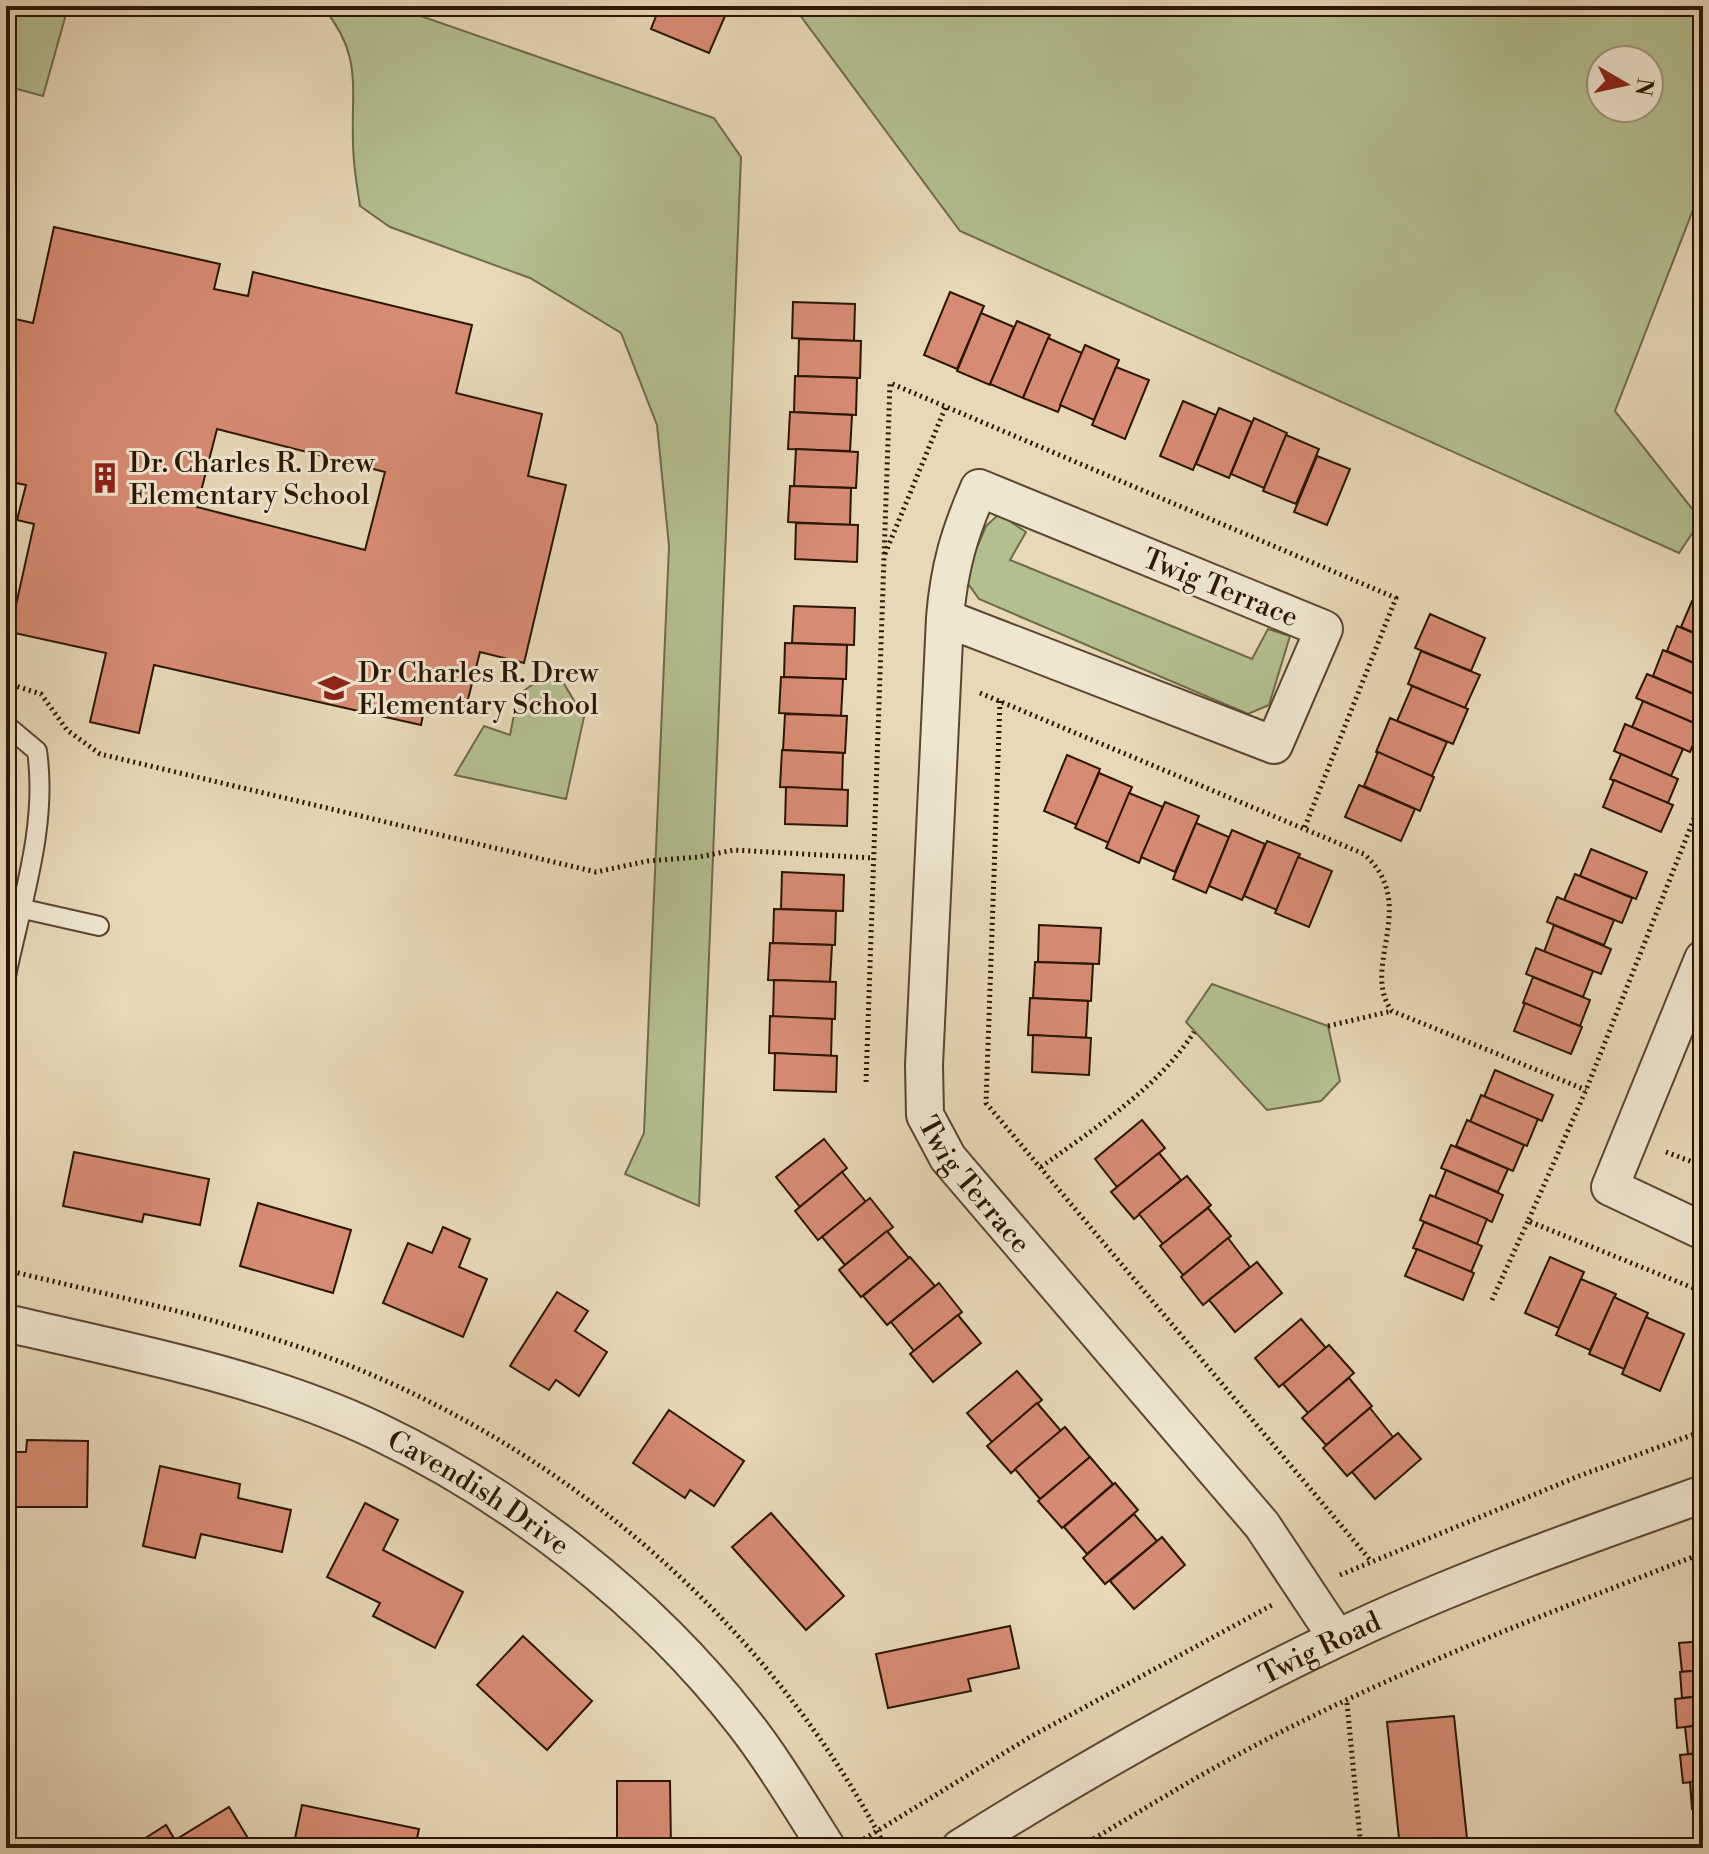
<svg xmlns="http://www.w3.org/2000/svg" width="1709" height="1854" font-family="'Libre Bodoni',serif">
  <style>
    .green { fill: #b4bf8f; stroke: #6f6a49; stroke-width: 2; fill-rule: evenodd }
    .building { fill: #d88b73; stroke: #2a1603; stroke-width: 2; fill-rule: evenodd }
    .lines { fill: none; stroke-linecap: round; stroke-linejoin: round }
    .service-casing { stroke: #594630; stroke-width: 22 }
    .minor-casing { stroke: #594630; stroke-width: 40 }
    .path { stroke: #2a1603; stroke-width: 5; stroke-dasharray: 2 4; stroke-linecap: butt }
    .service { stroke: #efe6d0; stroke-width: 18 }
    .minor { stroke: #efe6d0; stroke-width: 36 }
    .labels { text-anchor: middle; stroke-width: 6; stroke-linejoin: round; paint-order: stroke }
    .poi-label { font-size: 28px; fill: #2a1603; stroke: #efe6d0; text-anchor: start }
    .street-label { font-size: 28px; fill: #2a1603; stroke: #efe6d0 }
  </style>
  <rect width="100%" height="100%" fill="#e7d8b7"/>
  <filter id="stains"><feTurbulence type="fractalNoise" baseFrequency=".0025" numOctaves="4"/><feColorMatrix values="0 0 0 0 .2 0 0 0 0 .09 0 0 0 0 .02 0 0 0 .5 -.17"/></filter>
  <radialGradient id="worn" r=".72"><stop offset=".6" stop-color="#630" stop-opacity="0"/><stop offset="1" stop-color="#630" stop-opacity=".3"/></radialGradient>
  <g class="green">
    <path d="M6 6 68 7 43 96 6 86Z"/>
    <path d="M322 6H392L714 118 741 157 699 1206 625 1174 644 1133 648 1035 669 546 657 425 621 333 530 278 390 227 360 206C357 185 353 164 353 143 351 86 363 55 322 6Z"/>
    <path d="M1703 6V184L1615 411 1701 520 1679 553 960 231 794 7ZM1649 60V108H1601V60Z"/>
    <path d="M999 514 1026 532 1010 560 1252 659 1268 629 1290 636 1269 705 1248 714 979 599 964 578 986 526Z"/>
    <path d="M540 679 564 684 584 717 566 799 455 775 484 726 510 735 518 695Z"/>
    <path d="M1212 984 1328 1026 1340 1081 1321 1101 1267 1110 1186 1022Z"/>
  </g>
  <g class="building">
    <path d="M660 6H699L725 16 709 53 651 29Z"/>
    <path d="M54 227 220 264 214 289 248 296 253 272 472 325 456 393 542 414 528 476 566 485 524 663 480 652 468 699 462 708 452 711 425 705 421 725 154 665 139 733 90 722 106 653 10 632 34 524 17 520 26 485 6 481V317L33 323ZM217 429 385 472 365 550 197 507Z"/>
    <path d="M950 292 984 306 957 369 924 355Z"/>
    <path d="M793 302 855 304 854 341 792 338Z"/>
    <path d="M981 313 1014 327 990 385 957 371Z"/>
    <path d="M1017 321 1050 335 1023 398 990 384Z"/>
    <path d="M1048 338 1082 353 1058 412 1023 398Z"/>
    <path d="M799 339 861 341 860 378 798 376Z"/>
    <path d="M1085 345 1119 360 1094 420 1060 405Z"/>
    <path d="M1116 367 1149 380 1125 439 1092 425Z"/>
    <path d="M795 376 857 378 856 415 794 412Z"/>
    <path d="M1183 401 1216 415 1193 470 1160 456Z"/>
    <path d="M1219 408 1252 422 1229 478 1196 464Z"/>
    <path d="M790 412 852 415 850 451 788 449Z"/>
    <path d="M1254 418 1287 433 1264 488 1231 474Z"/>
    <path d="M1286 435 1319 449 1296 504 1263 491Z"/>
    <path d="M796 449 858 452 856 488 794 486Z"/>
    <path d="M1317 456 1350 469 1327 525 1294 512Z"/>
    <path d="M790 486 851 488 850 525 788 522Z"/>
    <path d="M796 523 858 525 857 562 795 559Z"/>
    <path d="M1692 601 1703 606V637L1681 627Z"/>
    <path d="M794 606 855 608 854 645 792 643Z"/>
    <path d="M1430 614 1485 638 1471 671 1415 648Z"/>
    <path d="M1677 626 1703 637V667L1667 651Z"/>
    <path d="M785 643 847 645 846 679 784 677Z"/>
    <path d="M1663 650 1703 667V698L1653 676Z"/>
    <path d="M1421 651 1480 675 1465 708 1408 684Z"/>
    <path d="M1647 674 1703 698 1694 723 1636 698Z"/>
    <path d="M781 677 843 679 841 716 779 713Z"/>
    <path d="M1412 686 1468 709 1453 744 1397 721Z"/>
    <path d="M1643 701 1701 726 1690 752 1632 727Z"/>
    <path d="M785 714 847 716 845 753 783 750Z"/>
    <path d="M1390 718 1447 742 1432 776 1376 752Z"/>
    <path d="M1625 724 1683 749 1671 776 1614 751Z"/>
    <path d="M782 750 843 753 842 790 780 787Z"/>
    <path d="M1378 752 1434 777 1420 811 1364 786Z"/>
    <path d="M1621 754 1678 779 1668 803 1610 779Z"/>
    <path d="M1067 755 1100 769 1077 825 1044 811Z"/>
    <path d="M1099 773 1132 787 1109 843 1075 828Z"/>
    <path d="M1614 780 1673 805 1661 832 1603 807Z"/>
    <path d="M1359 785 1415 809 1401 841 1345 817Z"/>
    <path d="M786 787 848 790 847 826 785 824Z"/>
    <path d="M1129 793 1163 807 1139 863 1106 848Z"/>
    <path d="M1165 802 1199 816 1175 872 1141 857Z"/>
    <path d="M1196 823 1229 837 1206 893 1173 879Z"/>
    <path d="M1232 830 1265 844 1242 900 1209 886Z"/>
    <path d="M1267 841 1300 854 1277 910 1244 896Z"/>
    <path d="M1591 849 1647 872 1636 899 1580 876Z"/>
    <path d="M1298 857 1332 871 1309 927 1275 913Z"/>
    <path d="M782 872 844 875 843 911 781 909Z"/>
    <path d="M1575 874 1632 898 1622 923 1564 900Z"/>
    <path d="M1557 897 1614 920 1604 945 1547 922Z"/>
    <path d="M774 909 836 911 835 945 773 943Z"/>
    <path d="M1039 925 1101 928 1099 964 1038 962Z"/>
    <path d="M1554 925 1611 949 1601 974 1544 952Z"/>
    <path d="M770 943 832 945 830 982 768 980Z"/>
    <path d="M1536 948 1593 971 1583 997 1526 974Z"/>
    <path d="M1035 962 1093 964 1091 1001 1033 998Z"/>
    <path d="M1533 977 1590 1000 1580 1026 1523 1003Z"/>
    <path d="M774 980 836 982 835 1019 773 1017Z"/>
    <path d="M1030 998 1088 1001 1086 1038 1028 1035Z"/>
    <path d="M1525 1003 1582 1027 1571 1054 1514 1031Z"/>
    <path d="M770 1016 832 1019 831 1056 769 1053Z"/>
    <path d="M1033 1035 1091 1038 1089 1075 1032 1072Z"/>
    <path d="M775 1053 837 1056 836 1092 774 1090Z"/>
    <path d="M1495 1070 1553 1095 1542 1121 1484 1097Z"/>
    <path d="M1481 1095 1538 1119 1527 1146 1470 1122Z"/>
    <path d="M1142 1120 1165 1148 1117 1187 1095 1159Z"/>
    <path d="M1467 1120 1524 1145 1513 1171 1456 1146Z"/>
    <path d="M824 1139 847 1168 800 1207 776 1177Z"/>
    <path d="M1451 1145 1508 1169 1498 1192 1441 1168Z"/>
    <path d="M74 1152 209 1179 200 1225 144 1214 142 1222 63 1206Z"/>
    <path d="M1159 1153 1181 1180 1134 1219 1111 1192Z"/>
    <path d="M1446 1170 1503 1195 1492 1222 1435 1197Z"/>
    <path d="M842 1172 866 1202 818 1240 795 1211Z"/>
    <path d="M1187 1176 1211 1205 1163 1244 1139 1214Z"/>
    <path d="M1430 1195 1487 1219 1477 1244 1420 1220Z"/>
    <path d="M870 1198 893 1227 845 1265 822 1237Z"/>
    <path d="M258 1203 351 1230 333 1293 240 1266Z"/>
    <path d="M1208 1208 1231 1236 1183 1275 1160 1246Z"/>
    <path d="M1424 1222 1482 1246 1471 1272 1413 1248Z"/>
    <path d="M443 1227 470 1239 459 1267 487 1279 463 1337 383 1303 408 1243 432 1253Z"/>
    <path d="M887 1231 909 1258 861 1297 839 1270Z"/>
    <path d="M1228 1238 1250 1267 1203 1305 1181 1277Z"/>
    <path d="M1417 1249 1474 1273 1463 1300 1405 1276Z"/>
    <path d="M910 1257 935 1286 887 1325 863 1296Z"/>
    <path d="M1550 1257 1584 1272 1559 1328 1525 1313Z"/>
    <path d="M1257 1262 1282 1293 1235 1332 1209 1300Z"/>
    <path d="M1581 1279 1616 1294 1590 1350 1556 1335Z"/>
    <path d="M939 1283 962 1312 914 1351 891 1322Z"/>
    <path d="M557 1292 588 1311 575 1331 607 1352 579 1396 556 1380 549 1390 510 1366Z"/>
    <path d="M1614 1297 1648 1313 1624 1369 1589 1354Z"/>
    <path d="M958 1315 981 1343 933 1382 910 1354Z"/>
    <path d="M1646 1317 1684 1334 1660 1391 1622 1374Z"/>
    <path d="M1301 1319 1326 1348 1279 1387 1255 1358Z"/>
    <path d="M1329 1345 1354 1373 1308 1413 1283 1384Z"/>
    <path d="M1017 1371 1042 1400 992 1442 967 1413Z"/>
    <path d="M1349 1378 1372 1406 1326 1445 1302 1418Z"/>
    <path d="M1037 1403 1061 1431 1011 1473 987 1446Z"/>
    <path d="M1370 1408 1393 1437 1347 1476 1323 1448Z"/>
    <path d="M669 1410 744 1461 714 1506 690 1490 685 1498 633 1463Z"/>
    <path d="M1065 1427 1090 1457 1040 1499 1015 1469Z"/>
    <path d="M1398 1433 1421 1459 1375 1499 1352 1472Z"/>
    <path d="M27 1440 88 1441 87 1507H6V1452H26Z"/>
    <path d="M1090 1457 1113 1484 1062 1528 1038 1501Z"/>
    <path d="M160 1466 240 1484 238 1498 291 1510 282 1552 201 1534 195 1558 143 1546Z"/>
    <path d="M1115 1483 1138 1510 1087 1554 1064 1527Z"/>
    <path d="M365 1503 398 1520 383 1550 463 1592 435 1648 373 1616 380 1603 327 1577Z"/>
    <path d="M771 1513 844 1596 806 1630 732 1547Z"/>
    <path d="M1134 1514 1157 1541 1105 1584 1083 1558Z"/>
    <path d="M1162 1537 1185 1565 1134 1609 1110 1581Z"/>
    <path d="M1010 1626 1019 1668 968 1679 971 1691 888 1708 876 1654Z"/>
    <path d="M523 1636 592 1701 547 1750 477 1685Z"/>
    <path d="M1703 1641V1670L1682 1672 1679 1643Z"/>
    <path d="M1703 1670V1696L1682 1698 1680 1672Z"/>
    <path d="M1703 1696V1725L1677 1728 1675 1699Z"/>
    <path d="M1454 1716 1468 1848H1400L1387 1722Z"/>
    <path d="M1703 1725V1753L1688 1754 1685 1727Z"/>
    <path d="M1703 1753V1781L1683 1783 1680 1755Z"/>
    <path d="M617 1781H670L671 1848H617Z"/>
    <path d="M1703 1781V1808L1692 1809 1690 1782Z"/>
    <path d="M302 1805 419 1829 415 1848H293Z"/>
    <path d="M229 1807 254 1848H130L166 1825 175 1840Z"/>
    <path d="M1703 1808V1838L1698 1839 1695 1809Z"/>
  </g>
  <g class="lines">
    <defs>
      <g id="service">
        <path d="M6 725 37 751C48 826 21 903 6 976"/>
        <path d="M6 905 99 926"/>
      </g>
      <g id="minor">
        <path id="s1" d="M945 618 1274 745 1324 629 979 488C959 534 949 568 945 618L924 1065 925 1115 948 1158 1262 1525 1337 1638"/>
        <path d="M1703 959 1610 1187 1703 1231"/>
        <path id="s2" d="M6 1323C130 1352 261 1376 377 1431 515 1497 649 1601 743 1722 774 1761 800 1806 827 1848"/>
        <path id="s3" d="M960 1848C1081 1772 1207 1700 1336 1639 1454 1582 1580 1538 1703 1494"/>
      </g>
    </defs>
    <use href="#service" class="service-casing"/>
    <use href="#minor" class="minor-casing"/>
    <g class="path">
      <path d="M885 554 946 406"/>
      <path d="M6 683 41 694 67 730 100 754 596 872 648 861 699 857 734 850 873 858"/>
      <path d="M980 693 1364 854C1421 905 1359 967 1392 1011L1586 1090"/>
      <path d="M1000 701 986 1103 1371 1561"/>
      <path d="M1703 796 1586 1090 1528 1221 1703 1292"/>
      <path d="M1328 1026 1392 1011"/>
      <path d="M866 1082 890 383 1396 598 1304 829"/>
      <path d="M1666 1152 1703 1166"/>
      <path d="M1041 1167C1095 1128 1158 1088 1194 1032"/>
      <path d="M6 1270C117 1297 231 1320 338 1361 570 1451 771 1626 886 1848"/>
      <path d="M1492 1300 1528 1221"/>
      <path d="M1340 1575 1579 1476 1703 1431"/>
      <path d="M1347 1703 1361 1848"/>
      <path d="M864 1839 1030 1737 1272 1605"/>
      <path d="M1078 1848C1129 1818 1179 1787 1230 1759 1381 1676 1543 1615 1703 1553"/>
    </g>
    <use href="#service" class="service"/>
    <use href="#minor" class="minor"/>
  </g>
  <defs>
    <symbol id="building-bare" viewBox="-9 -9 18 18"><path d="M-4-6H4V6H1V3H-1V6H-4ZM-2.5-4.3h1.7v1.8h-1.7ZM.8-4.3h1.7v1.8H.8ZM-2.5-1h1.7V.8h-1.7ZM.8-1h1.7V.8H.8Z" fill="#8f2418" stroke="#efe6d0" stroke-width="2.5" paint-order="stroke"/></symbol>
    <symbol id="school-bare" viewBox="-9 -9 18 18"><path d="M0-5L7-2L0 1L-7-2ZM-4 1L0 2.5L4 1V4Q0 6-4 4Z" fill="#8f2418" stroke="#efe6d0" stroke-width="2.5" paint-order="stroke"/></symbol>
  </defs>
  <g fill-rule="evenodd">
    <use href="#building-bare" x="83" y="456" width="44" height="44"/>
    <use href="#school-bare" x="312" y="666" width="44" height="44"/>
  </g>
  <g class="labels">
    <g class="poi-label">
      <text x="129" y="472">Dr. Charles R. Drew<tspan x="129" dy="32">Elementary School</tspan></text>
      <text x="358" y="682">Dr Charles R. Drew<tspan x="358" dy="32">Elementary School</tspan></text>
    </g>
    <g class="street-label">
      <text transform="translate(1221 587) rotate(22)" y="10">Twig Terrace</text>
      <text dy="10" stroke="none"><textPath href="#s1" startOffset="1570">Twig Terrace</textPath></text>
      <text dy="10" stroke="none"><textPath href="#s2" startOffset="506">Cavendish Drive</textPath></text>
      <text dy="10" stroke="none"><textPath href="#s3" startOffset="412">Twig Road</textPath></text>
    </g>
  </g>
  <rect width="1709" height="1854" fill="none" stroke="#e7d8b7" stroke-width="32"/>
  <rect x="8" y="8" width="1693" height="1838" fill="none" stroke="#2a1603" stroke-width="4"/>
  <rect x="16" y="16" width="1677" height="1822" fill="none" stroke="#2a1603" stroke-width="2"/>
  <g transform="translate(1625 84) rotate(99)"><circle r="38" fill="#efe6d0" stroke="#a0937e" stroke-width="2"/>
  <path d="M0-6L14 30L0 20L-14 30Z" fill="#8f2418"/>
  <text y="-12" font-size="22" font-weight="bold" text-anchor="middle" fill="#2a1603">N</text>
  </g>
  <rect width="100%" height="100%" filter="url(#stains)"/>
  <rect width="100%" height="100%" fill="url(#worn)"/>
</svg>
